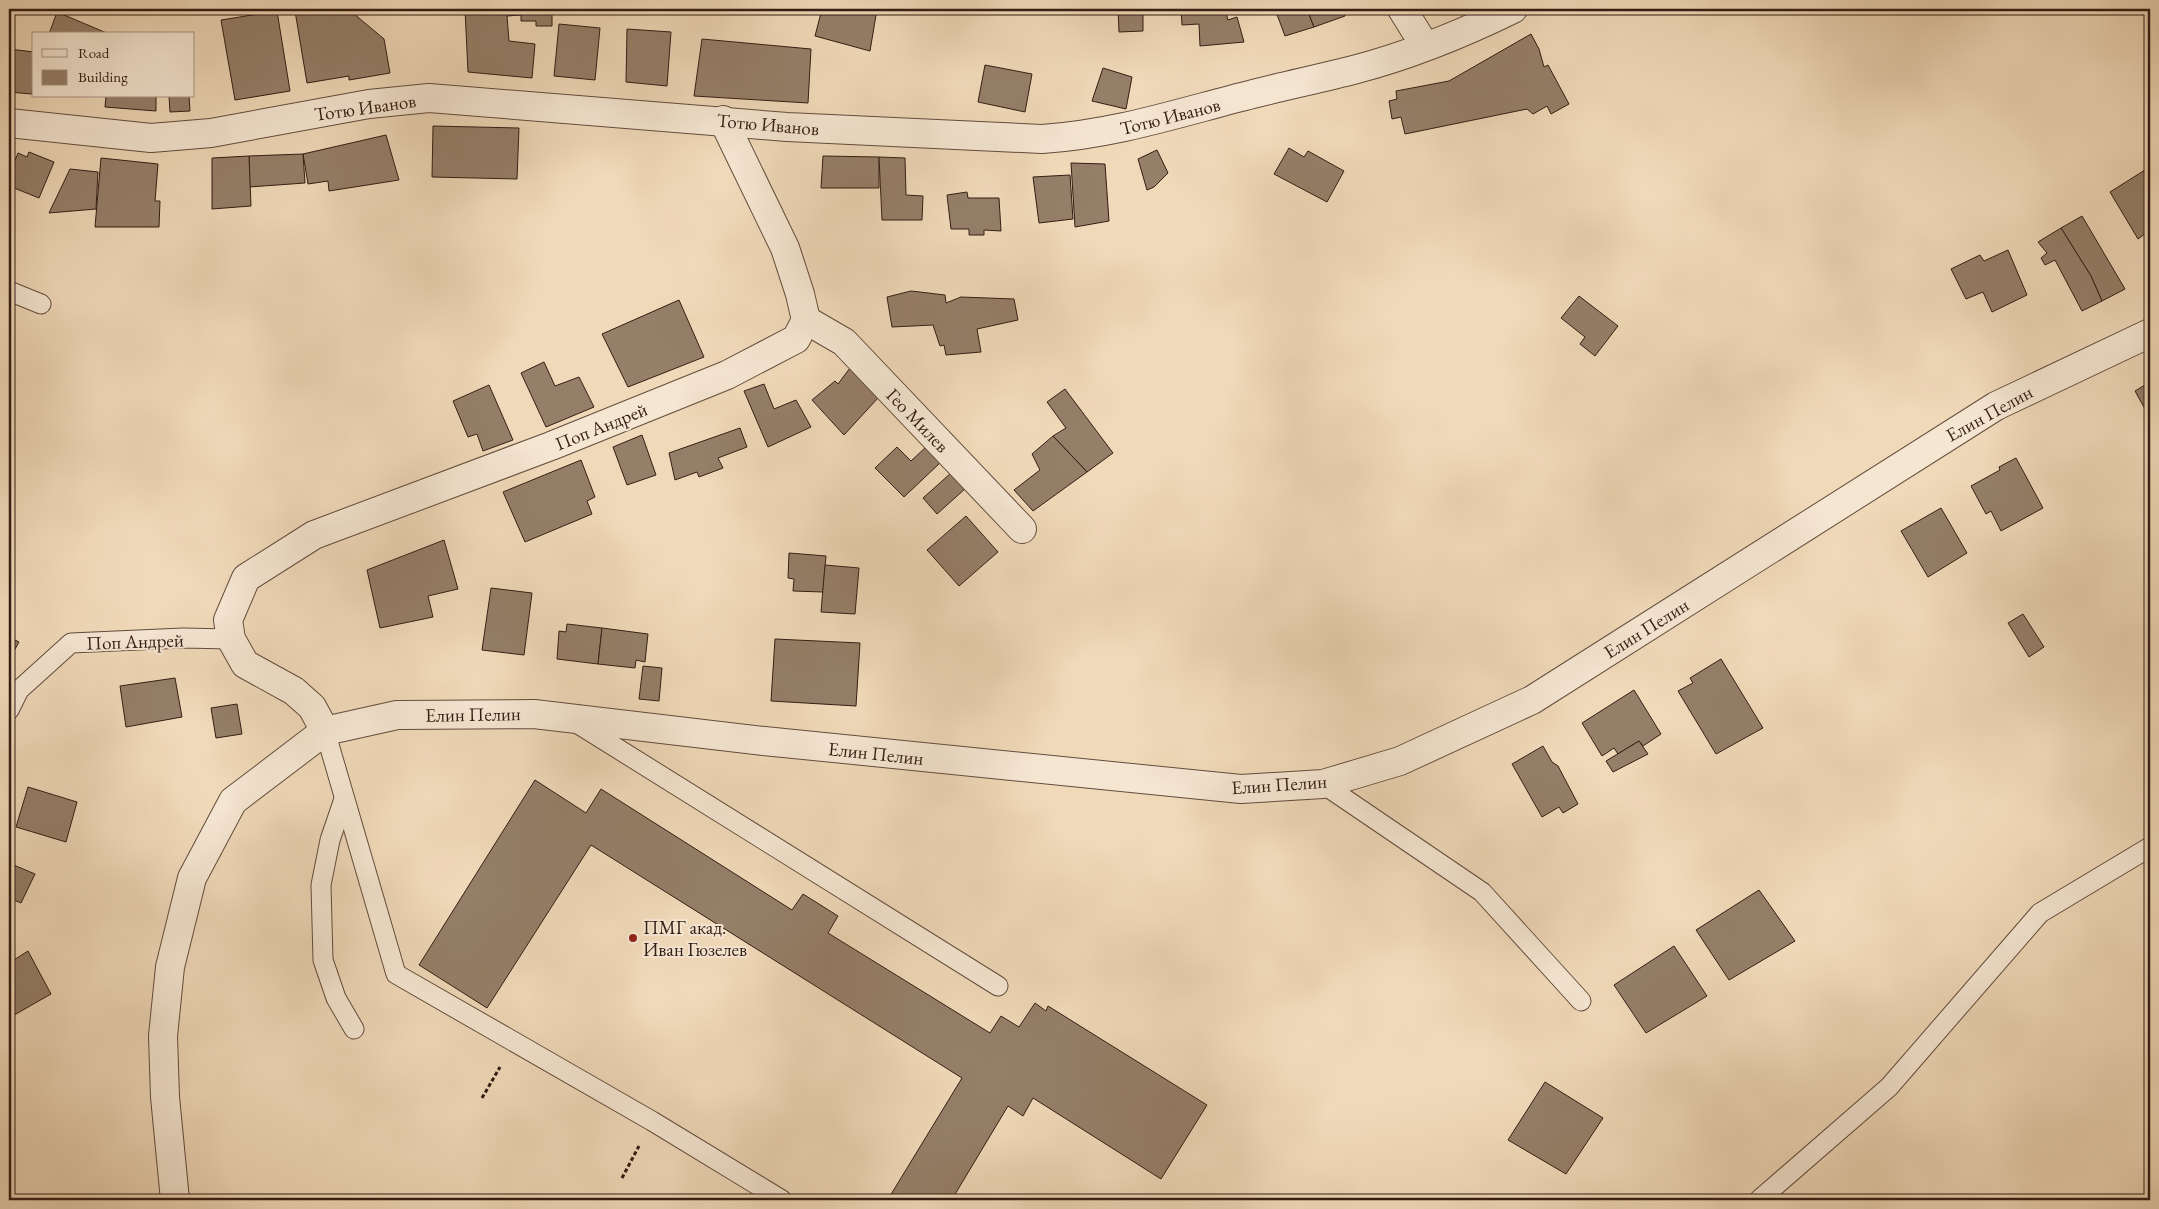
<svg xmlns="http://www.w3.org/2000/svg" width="2159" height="1209" font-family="'EB Garamond',serif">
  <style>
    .building { fill: #957f69; stroke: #321d13 }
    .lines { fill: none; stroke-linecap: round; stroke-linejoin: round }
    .service-casing { stroke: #624c3c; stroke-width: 21 }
    .minor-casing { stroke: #624c3c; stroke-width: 30 }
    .path { stroke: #321d13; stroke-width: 3; stroke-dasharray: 4 2.5; stroke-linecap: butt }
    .service { stroke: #f5e6d2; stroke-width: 19 }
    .minor { stroke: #f5e6d2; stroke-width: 28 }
    .poi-dot { fill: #8f2418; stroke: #f5e6d2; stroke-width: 2 }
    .labels { text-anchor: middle; stroke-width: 4; stroke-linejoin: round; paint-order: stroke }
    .street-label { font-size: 19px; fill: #321d13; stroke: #f5e6d2 }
    .poi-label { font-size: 19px; fill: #321d13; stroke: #f5e6d2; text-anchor: start }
  </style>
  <rect width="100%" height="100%" fill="#f0d9b9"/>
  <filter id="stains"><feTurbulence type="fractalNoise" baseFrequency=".004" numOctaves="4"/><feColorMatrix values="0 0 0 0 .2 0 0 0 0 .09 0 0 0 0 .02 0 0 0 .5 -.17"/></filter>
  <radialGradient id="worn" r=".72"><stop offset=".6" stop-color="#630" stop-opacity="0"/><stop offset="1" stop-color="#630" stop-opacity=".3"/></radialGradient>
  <g class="building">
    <path d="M465 9H552V26H536V21H521V15L507 16 509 41 535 44 532 78 468 72Z"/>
    <path d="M822 9H877L870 51 815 36Z"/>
    <path d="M1118 9H1143V31L1119 32Z"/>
    <path d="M1181 9H1225L1228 20 1237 17 1244 42 1200 46 1199 24 1182 25Z"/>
    <path d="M1275 9H1307L1314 27 1285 36Z"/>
    <path d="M1307 9H1342L1345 16 1314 27Z"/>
    <path d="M277 11 290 91 235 100 221 20Z"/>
    <path d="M295 11 316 12 318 14 353 13 384 39 390 73 349 80V76L307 83Z"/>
    <path d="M57 12 109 34H49Z"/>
    <path d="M559 24 600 28 595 80 554 76Z"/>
    <path d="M627 29 671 32 667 86 626 82Z"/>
    <path d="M1531 34 1539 49 1544 67 1548 65 1569 104 1551 114 1547 106 1533 114 1527 109 1405 134 1401 117 1392 119 1389 101 1397 99 1396 91 1449 81Z"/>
    <path d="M702 39 811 49 808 103 694 96Z"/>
    <path d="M9 49 34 52 32 94 9 92Z"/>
    <path d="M985 65 1032 74 1025 112 978 102Z"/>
    <path d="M1103 68 1132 77 1126 109 1092 101Z"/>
    <path d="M106 96H156V111L105 107Z"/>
    <path d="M169 96H189L190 111 170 112Z"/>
    <path d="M433 126 519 128 517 179 432 177Z"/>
    <path d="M386 135 399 180 329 191 328 181 308 184 303 154Z"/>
    <path d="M1289 148 1304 157 1308 151 1344 171 1327 202 1274 174Z"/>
    <path d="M1157 150 1168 173 1154 187 1147 190 1138 159Z"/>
    <path d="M29 152 54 162 39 198 9 186V175L18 153 27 157Z"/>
    <path d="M303 154 305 183 249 187V156Z"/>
    <path d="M249 156 251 206 212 209V158Z"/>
    <path d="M823 156 879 157V188H821Z"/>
    <path d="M879 157 905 158 906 195 923 196 922 220H882Z"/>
    <path d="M101 158 158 164 155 201H160L159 227H95Z"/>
    <path d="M1071 163 1105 164 1109 221 1075 227Z"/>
    <path d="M70 169 98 172 96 209 49 213Z"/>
    <path d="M2145 170 2150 178V230L2138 239 2110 192Z"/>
    <path d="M1070 175 1073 219 1039 223 1033 177Z"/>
    <path d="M967 192 968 198H999L1001 231 984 230V235H969V229H951L947 195Z"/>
    <path d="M2082 216 2125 289 2102 301 2091 276 2061 228Z"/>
    <path d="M2061 228 2091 276 2102 301 2082 311 2055 260 2045 265 2041 258 2047 253 2038 242Z"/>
    <path d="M2008 250 2027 295 1992 312 1983 292 1966 299 1951 269 1980 255 1984 261Z"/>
    <path d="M911 291 945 295 946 303 961 297 1014 299 1018 320 977 329 981 352 946 355 944 345 940 346 933 325 892 327 887 297Z"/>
    <path d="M1579 296 1618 326 1595 356 1580 344 1585 337 1561 318Z"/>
    <path d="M679 300 704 357 628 387 602 334Z"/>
    <path d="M544 362 555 386 579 377 594 407 546 427 521 373Z"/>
    <path d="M850 368 878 398 844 435 812 400 835 381 838 384Z"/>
    <path d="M2150 382V418L2135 391Z"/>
    <path d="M764 384 774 409 796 400 811 427 768 447 744 391Z"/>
    <path d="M489 385 513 440 483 451 477 434 468 437 453 401Z"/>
    <path d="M1065 389 1113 453 1087 472 1053 436 1066 428 1047 402Z"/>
    <path d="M740 428 747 447 718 458 723 468 699 477 697 472 675 480 669 453Z"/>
    <path d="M642 435 656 475 627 485 613 447Z"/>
    <path d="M1053 436 1087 472 1033 511 1014 490 1040 470 1032 454Z"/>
    <path d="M897 447 911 461 926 447 941 462 904 497 875 468Z"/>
    <path d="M2016 458 2043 508 2001 531 1991 511 1986 514 1971 486 2000 470 1999 467Z"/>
    <path d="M581 460 595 497 587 501 592 514 525 542 503 492Z"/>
    <path d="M951 473 966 488 937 514 923 498Z"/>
    <path d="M1941 508 1967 553 1928 577 1901 531Z"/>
    <path d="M966 516 998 552 959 586 927 550Z"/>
    <path d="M444 540 458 589 428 596 433 617 380 628 367 570Z"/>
    <path d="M789 553 826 556 823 592 793 591 794 579 788 578Z"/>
    <path d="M825 565 859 568 855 614 821 612Z"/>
    <path d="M491 588 532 593 524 655 482 650Z"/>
    <path d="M2023 614 2044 647 2029 657 2008 623Z"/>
    <path d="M567 624 602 628 598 664 557 659 559 631 566 632Z"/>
    <path d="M602 628 648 634 645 662 636 660 635 668 598 664Z"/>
    <path d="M9 637 19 642 9 660Z"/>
    <path d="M775 639 860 643 856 706 771 701Z"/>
    <path d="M1721 659 1763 728 1716 754 1678 691 1693 683 1690 678Z"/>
    <path d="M643 666 662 668 659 701 639 699Z"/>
    <path d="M175 678 182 717 126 727 120 686Z"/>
    <path d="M1634 690 1661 734 1643 746 1639 741 1618 754 1614 748 1602 756 1582 723Z"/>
    <path d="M237 704 242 734 216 738 211 708Z"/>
    <path d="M1639 741 1648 754 1613 772 1606 761Z"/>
    <path d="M1543 746 1552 762 1558 766 1578 804 1563 813 1559 807 1542 817 1512 764Z"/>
    <path d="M535 780 586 813 601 789 792 910 803 894 838 916 828 933 990 1033 1001 1016 1019 1027 1035 1003 1046 1011 1048 1006 1207 1105 1161 1179 1033 1098 1023 1116 1008 1106 954 1196 962 1200H897L890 1196 962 1078 591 845 487 1008 419 965Z"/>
    <path d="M28 787 77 802 66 842 16 827Z"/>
    <path d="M9 863 35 874 21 903 9 898Z"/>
    <path d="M1759 890 1795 941 1729 980 1696 930Z"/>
    <path d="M1674 946 1707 996 1646 1033 1614 985Z"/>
    <path d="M28 951 51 994 9 1018V963Z"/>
    <path d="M1545 1082 1603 1118 1566 1174 1508 1140Z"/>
  </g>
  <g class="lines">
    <defs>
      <g id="service">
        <path d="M9 291 41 304"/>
        <path d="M9 710 19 690 71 643 183 638 231 639"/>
        <path d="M575 722 998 986"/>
        <path d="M325 731 396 974 652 1121 782 1200"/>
        <path d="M1323 784 1482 892 1581 1001"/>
        <path d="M344 799 330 840 321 885 323 960 336 998 354 1029"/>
        <path d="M1759 1200 1889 1087 2040 913 2150 847"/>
      </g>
      <g id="minor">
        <path d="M1402 9 1425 46"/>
        <path d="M9 123 151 138 211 133 369 104 429 98 787 127 1042 139C1117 134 1181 112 1253 94 1288 85 1323 78 1357 69 1410 55 1464 33 1513 9"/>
        <path d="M806 320 844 342 1022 529"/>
        <path d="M325 731 312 707 294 691 245 664 231 639 228 620 246 578 314 535 551 446 727 375 796 339 806 320 800 294 785 248 723 120"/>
        <path d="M175 1200 165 1097 163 1036 170 967 192 878 233 801 325 731 397 715 534 714 764 741 1241 789 1323 784 1400 761 1532 700 1996 406 2150 333"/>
      </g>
    </defs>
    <use href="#service" class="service-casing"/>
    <use href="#minor" class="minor-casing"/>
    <g class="path">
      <path d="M482 1098 500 1067"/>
      <path d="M622 1178 639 1146"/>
    </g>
    <use href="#service" class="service"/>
    <use href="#minor" class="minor"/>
  </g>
  <circle class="poi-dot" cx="633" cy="938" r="5"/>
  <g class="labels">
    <g class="street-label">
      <text transform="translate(365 107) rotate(-8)" y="7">Тотю Иванов</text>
      <text transform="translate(1170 116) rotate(-14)" y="7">Тотю Иванов</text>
      <text transform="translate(768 124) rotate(5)" y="7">Тотю Иванов</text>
      <text transform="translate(1989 413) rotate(-29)" y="7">Елин Пелин</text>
      <text transform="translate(918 420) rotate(46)" y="7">Гео Милев</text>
      <text transform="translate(601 426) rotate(-22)" y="7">Поп Андрей</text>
      <text transform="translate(1646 628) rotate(-32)" y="7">Елин Пелин</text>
      <text transform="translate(135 641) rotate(-2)" y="7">Поп Андрей</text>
      <text transform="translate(473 714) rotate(-1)" y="7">Елин Пелин</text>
      <text transform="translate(876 753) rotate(6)" y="7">Елин Пелин</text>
      <text transform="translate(1279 784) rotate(-4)" y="7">Елин Пелин</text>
    </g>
    <g class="poi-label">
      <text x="643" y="934">ПМГ акад.<tspan x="643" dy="22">Иван Гюзелев</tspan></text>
    </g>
  </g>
  <rect width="2159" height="1209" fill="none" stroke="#f0d9b9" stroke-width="30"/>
  <rect x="10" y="10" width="2139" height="1189" fill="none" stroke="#321d13" stroke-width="2.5"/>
  <rect x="15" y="15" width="2129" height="1179" fill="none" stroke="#321d13"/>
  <rect x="32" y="32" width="162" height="65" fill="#f5e6d2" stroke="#a79686"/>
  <rect x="42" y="49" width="25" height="8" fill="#f5e6d2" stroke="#a79686"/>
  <text x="78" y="58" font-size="15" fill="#321d13">Road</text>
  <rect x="42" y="70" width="25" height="15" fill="#957f69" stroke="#a79686"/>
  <text x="78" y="82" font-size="15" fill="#321d13">Building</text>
  <rect width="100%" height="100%" filter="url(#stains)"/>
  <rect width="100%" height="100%" fill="url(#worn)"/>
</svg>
